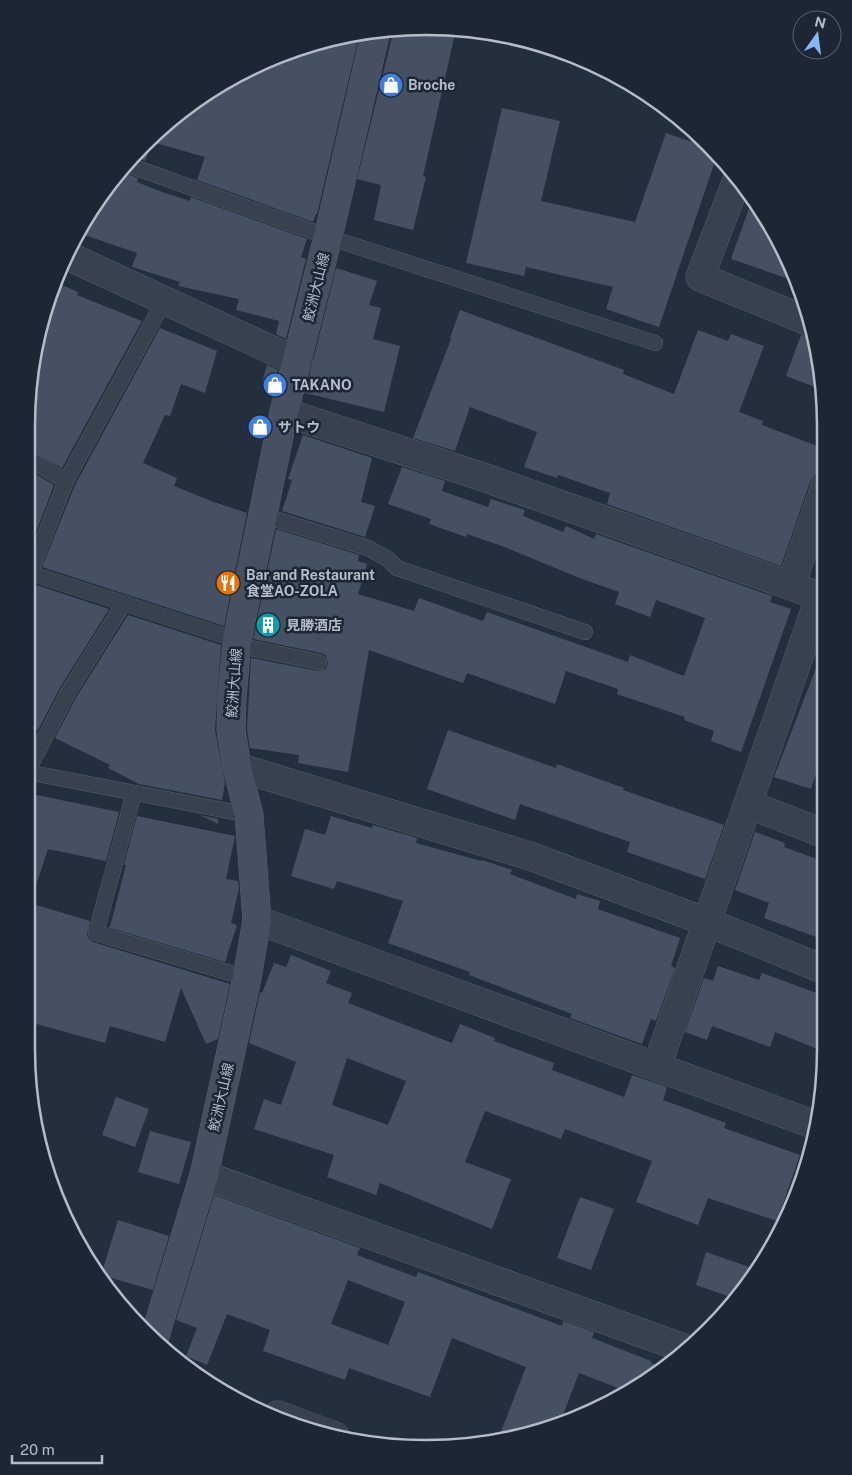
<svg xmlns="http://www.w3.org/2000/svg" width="852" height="1475" font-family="'Public Sans','Noto Sans JP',sans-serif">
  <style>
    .building { fill: #455162; fill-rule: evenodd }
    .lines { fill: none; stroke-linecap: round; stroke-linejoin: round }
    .service-casing { stroke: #565f6c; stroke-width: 16 }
    .minor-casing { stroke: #565f6c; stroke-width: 29 }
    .secondary-casing { stroke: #565f6c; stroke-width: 29 }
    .service { stroke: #38414e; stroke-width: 15 }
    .minor { stroke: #38414e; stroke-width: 28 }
    .secondary { stroke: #465061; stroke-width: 28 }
    .labels { text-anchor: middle; stroke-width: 5; stroke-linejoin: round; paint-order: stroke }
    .poi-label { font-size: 14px; font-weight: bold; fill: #b4bcc9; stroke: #1d2633; text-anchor: start }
    .street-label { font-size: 14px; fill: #b4bcc9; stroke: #1d2633 }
    .rim { fill: none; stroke: #b4bcc9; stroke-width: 2.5 }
  </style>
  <rect width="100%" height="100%" fill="#242f3e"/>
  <g class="building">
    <path d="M426 26 456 29 423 176 426 177 413 230 374 220 381 185 357 179 394 29Z"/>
    <path d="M348 34 359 36 317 214H316L313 222 197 180 205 157 152 142 145 161 133 156 143 144 204 94 273 57Z"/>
    <path d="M502 108 560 121 541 201 635 222 666 133 713 149 717 155 659 327 606 309 613 287 526 267 524 276 466 263Z"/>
    <path d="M120 171 138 178 137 182 162 192 190 201 191 197 307 239 301 257 306 259 286 339 276 334 279 321 236 310 239 299 178 286 180 282 132 267 137 253 79 233 93 204Z"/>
    <path d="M752 200 772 226 798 282 731 259Z"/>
    <path d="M336 268 377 281 369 305 381 308 373 339 400 346 384 412 305 393Z"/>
    <path d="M55 282 78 292 77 295 142 321 62 468 27 449V400L48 297Z"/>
    <path d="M460 310 624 370 623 374 674 394 698 330 728 341 731 334 764 346 739 412 763 421 762 425 825 449V472L815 475 810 482 781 566 607 504 610 493 558 475 557 478 524 467 537 432 470 407 455 451 413 438 451 339 450 338Z"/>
    <path d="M160 328 217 351 205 393 181 384 170 416 165 415 143 463 177 478 174 486 211 501 247 513 224 626 42 567 75 485Z"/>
    <path d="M801 335 812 337 823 390 786 376Z"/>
    <path d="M267 365 278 370 275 385 262 382Z"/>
    <path d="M303 435 372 458 361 502 375 506 365 537 282 511 292 480 288 479Z"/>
    <path d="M402 467 445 481 442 491 488 507 491 499 525 510 523 516 563 532 566 526 594 539 596 534 772 596 770 602 791 609 741 752 711 741 714 731 684 720 685 717 617 694 618 689 566 671 555 704 467 673 463 683 369 650 348 772 298 763 299 755 250 748 247 729 251 658 318 671 326 669 328 663 326 655 321 653 253 639 276 529 359 555 358 561 367 564 358 594 414 611 419 598 483 621 487 612 628 662 630 655 684 676 705 618 656 600 650 617 615 604 619 592 582 579 502 546 467 534 466 537 429 524 431 519 388 504Z"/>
    <path d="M27 469 54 485 27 555Z"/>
    <path d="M825 535V562L817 558Z"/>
    <path d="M27 582 109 609 61 686 38 730 27 724Z"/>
    <path d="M128 615 221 645 215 730 225 783 222 800 139 784 108 768 110 765 55 738 77 696Z"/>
    <path d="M823 650H825V774L817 771 811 789 774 777Z"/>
    <path d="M448 730 556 768 557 764 624 788 623 790 724 825 705 879 627 852 630 842 520 804 515 820 427 789Z"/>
    <path d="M27 793 119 812 106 861 48 849 31 900 26 899Z"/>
    <path d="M200 815 218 819V824Z"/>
    <path d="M137 816 235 836 226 879 238 881 239 888 231 923 237 925 225 962 107 927H110L126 865H124Z"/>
    <path d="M331 816 372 828 373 825 417 838 416 843 481 861 482 860 512 870 510 874 576 899 577 894 600 901 598 909 680 938 671 966 675 968 656 1021 651 1019 642 1044 570 1018 572 1014 469 975 470 972 388 943 403 901 337 881 334 889 291 876 305 829 325 835Z"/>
    <path d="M755 832 785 843 784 847 825 862V921L819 938 764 918 769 903 735 890Z"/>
    <path d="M26 902 90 921 87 935 89 939 93 942 230 984 218 1039 206 1044 181 988 165 1042 110 1026 105 1043 26 1021Z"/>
    <path d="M291 955 331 971 326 983 352 993 348 1003 452 1043 460 1024 495 1038 494 1041 554 1063 552 1070 624 1097 632 1075 667 1087 663 1100 726 1123 724 1128 800 1155 777 1221 708 1198 698 1225 636 1202 652 1161 565 1129 561 1139 485 1111 465 1162 511 1179 492 1229 380 1183 376 1195 327 1177 334 1155 254 1129 264 1099 281 1105 296 1062 249 1043 260 992 262 993 274 963 286 967ZM347 1058 406 1081 388 1125 332 1105Z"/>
    <path d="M718 966 759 980 762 973 825 996V1052L775 1032 770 1047 712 1026 707 1040 685 1032 704 978 713 981Z"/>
    <path d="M116 1097 149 1109 135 1147 102 1135Z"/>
    <path d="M150 1131 191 1142 179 1184 138 1172Z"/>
    <path d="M214 1195 360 1248 357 1255 416 1277 418 1272 562 1326 563 1321 594 1332 592 1338 651 1361V1363L665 1369 626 1391 579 1373 560 1423 499 1437 526 1367 452 1338 430 1397 349 1368 345 1380 263 1351 270 1330 227 1314 207 1365 186 1356 197 1328 176 1320ZM348 1280 405 1302 388 1345 331 1324Z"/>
    <path d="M580 1197 614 1209 591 1270 557 1258Z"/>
    <path d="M118 1220 169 1236 153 1290 101 1275Z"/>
    <path d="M706 1252 749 1267 742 1288 733 1298 696 1285Z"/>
  </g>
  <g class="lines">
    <defs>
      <g id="service">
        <path d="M126 164 328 237 655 343"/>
        <path d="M27 458 66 481"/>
        <path d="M262 515 368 548 388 559 397 568 585 632"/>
        <path d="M27 572 237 640"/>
        <path d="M30 573 66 481 164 301"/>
        <path d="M236 645 319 662"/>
        <path d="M27 772 249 815"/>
        <path d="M27 772 69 691 124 603"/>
        <path d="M134 793 96 933 247 978"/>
      </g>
      <g id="minor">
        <path d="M737 180 700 277 810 322"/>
        <path d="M68 256 298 362"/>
        <path d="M284 412 483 477 825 598"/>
        <path d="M791 585 825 487"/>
        <path d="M237 767 530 856 707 922 825 970"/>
        <path d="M748 804 825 834"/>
        <path d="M257 920 815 1125"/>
        <path d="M657 1066 820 596"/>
        <path d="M204 1175 686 1349"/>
        <path d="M278 1415 335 1436"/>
      </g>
      <path id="secondary" d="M155 1336 204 1175 247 978 257 920 249 815 237 767 231 730 232 699 237 640 284 412 328 237 376 31"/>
    </defs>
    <use href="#service" class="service-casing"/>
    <use href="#minor" class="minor-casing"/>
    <use href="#secondary" class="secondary-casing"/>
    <use href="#service" class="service"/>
    <use href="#minor" class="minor"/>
    <use href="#secondary" class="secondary"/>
  </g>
  <defs>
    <symbol id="shop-disc" viewBox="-11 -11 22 22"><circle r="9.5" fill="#3f7fe0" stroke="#1d2633"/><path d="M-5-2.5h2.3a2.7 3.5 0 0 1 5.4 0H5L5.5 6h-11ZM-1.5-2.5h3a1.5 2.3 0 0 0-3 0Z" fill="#fff"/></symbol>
    <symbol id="restaurant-disc" viewBox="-11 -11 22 22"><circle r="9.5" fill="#e8710a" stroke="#1d2633"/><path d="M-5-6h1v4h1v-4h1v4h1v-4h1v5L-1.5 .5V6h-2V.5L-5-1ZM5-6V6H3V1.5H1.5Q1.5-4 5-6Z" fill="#fff"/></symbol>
    <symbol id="building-disc" viewBox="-11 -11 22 22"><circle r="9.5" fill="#0f9aa8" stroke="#1d2633"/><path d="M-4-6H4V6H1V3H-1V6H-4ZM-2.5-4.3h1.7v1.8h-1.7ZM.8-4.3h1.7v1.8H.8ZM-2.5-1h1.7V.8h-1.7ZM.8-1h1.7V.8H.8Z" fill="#fff"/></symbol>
  </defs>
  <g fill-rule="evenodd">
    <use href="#shop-disc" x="377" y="71" width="28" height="28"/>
    <use href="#shop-disc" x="261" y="371" width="28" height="28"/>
    <use href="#shop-disc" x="246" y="413" width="28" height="28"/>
    <use href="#restaurant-disc" x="214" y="569" width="28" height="28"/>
    <use href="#building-disc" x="254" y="611" width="28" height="28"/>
  </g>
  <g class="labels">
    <g class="poi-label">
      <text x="408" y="90">Broche</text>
      <text x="292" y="390">TAKANO</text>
      <text x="278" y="432">サトウ</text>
      <text x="246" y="580">Bar and Restaurant<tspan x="246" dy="16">食堂AO-ZOLA</tspan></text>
      <text x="286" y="630">見勝酒店</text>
    </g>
    <g class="street-label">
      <text transform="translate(316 287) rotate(-76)" y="5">鮫洲大山線</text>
      <text transform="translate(234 683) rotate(-86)" y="5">鮫洲大山線</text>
      <text transform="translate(221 1097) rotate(-77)" y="5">鮫洲大山線</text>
    </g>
  </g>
  <path d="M0 0H852V1475H0ZM426 35H426A391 391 0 0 1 817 426V1049A391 391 0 0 1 426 1440H426A391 391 0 0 1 35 1049V426A391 391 0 0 1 426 35Z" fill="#1d2633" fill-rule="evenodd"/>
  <path class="rim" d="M426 35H426A391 391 0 0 1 817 426V1049A391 391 0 0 1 426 1440H426A391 391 0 0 1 35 1049V426A391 391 0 0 1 426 35Z"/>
  <g transform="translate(817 35) rotate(14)"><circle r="24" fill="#1d2633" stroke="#59626f"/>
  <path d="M0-4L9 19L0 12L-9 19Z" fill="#8ab4f8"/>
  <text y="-8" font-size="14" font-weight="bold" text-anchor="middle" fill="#b4bcc9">N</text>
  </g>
  <path d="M12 1455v8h90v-8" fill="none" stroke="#b4bcc9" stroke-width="2.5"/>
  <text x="20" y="1455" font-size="15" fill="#b4bcc9" stroke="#1d2633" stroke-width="4" paint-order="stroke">20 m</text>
</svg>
